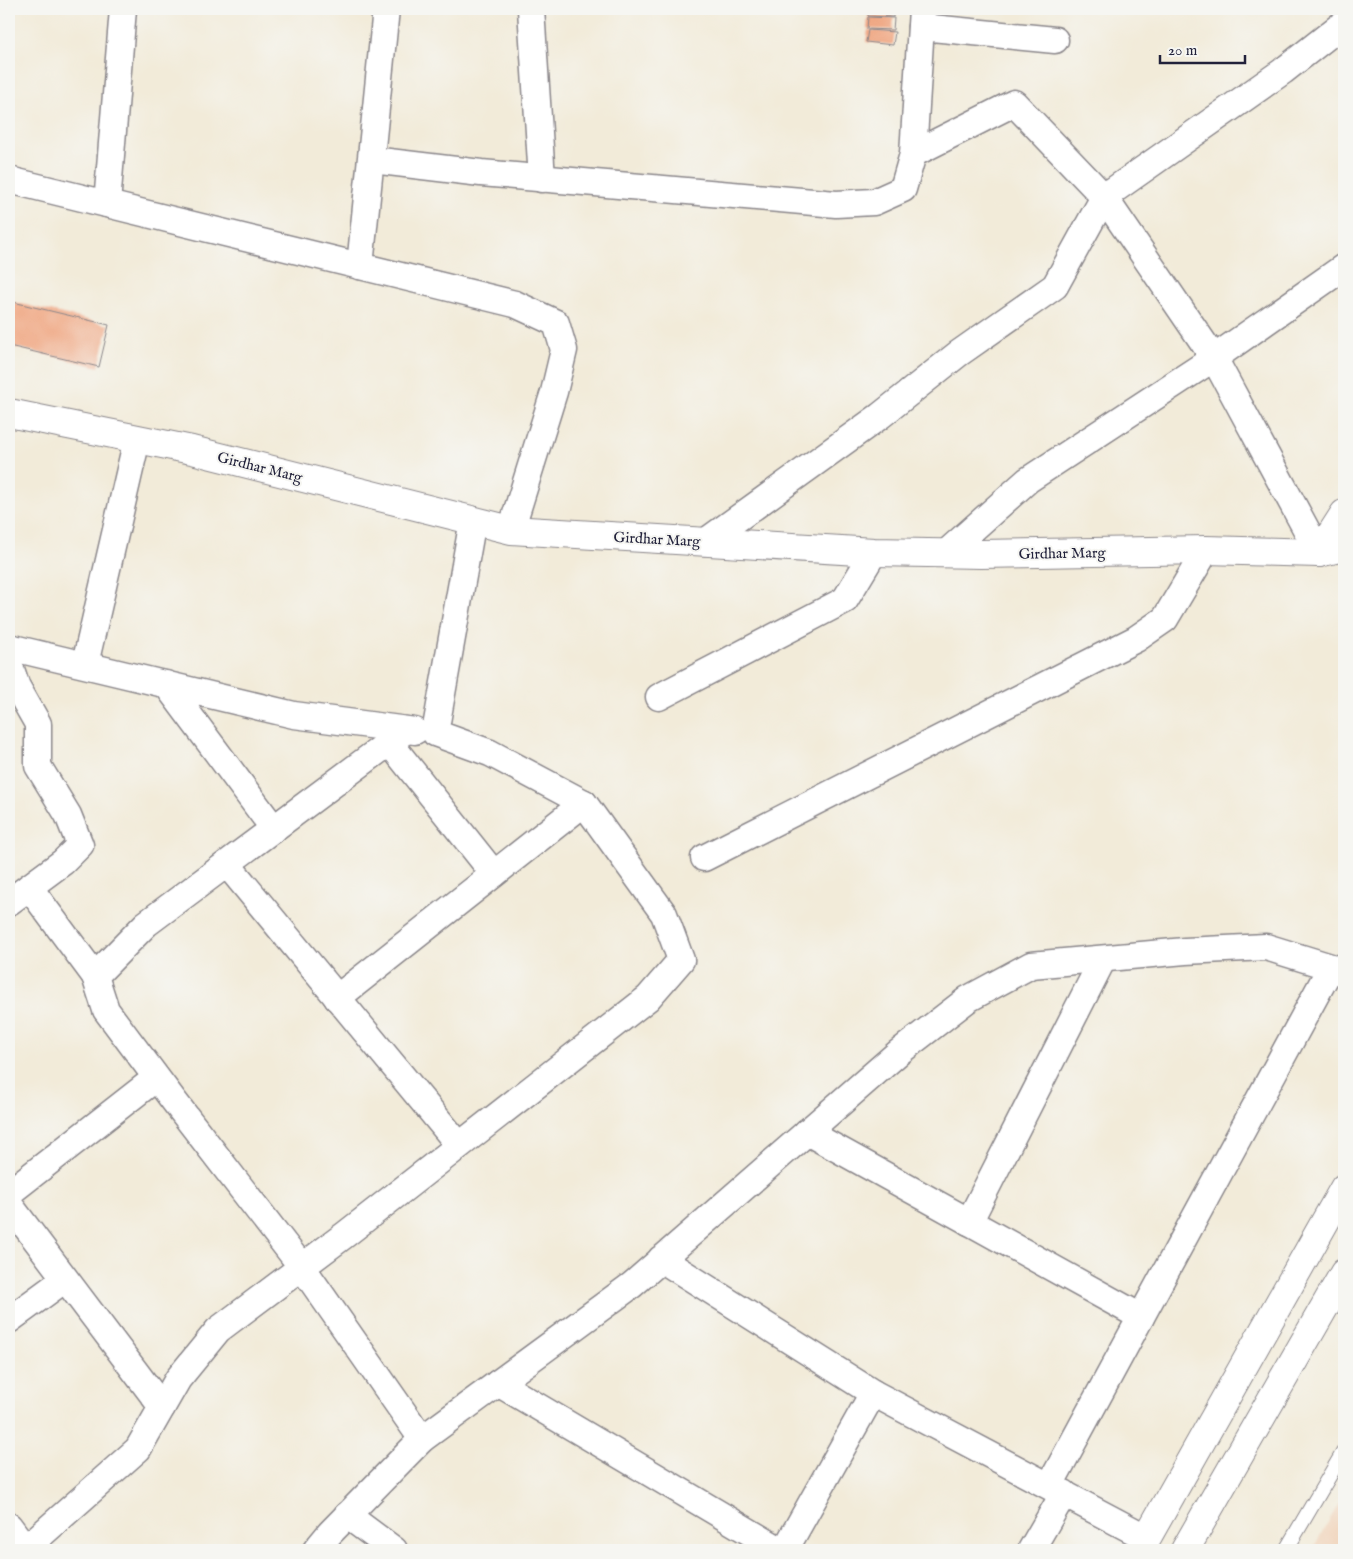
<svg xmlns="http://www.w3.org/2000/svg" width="1353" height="1559" font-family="'IM FELL English',serif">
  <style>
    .built { fill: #f1d5bd }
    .building { fill: #efa079 }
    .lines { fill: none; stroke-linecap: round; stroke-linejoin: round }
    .service-casing { stroke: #8a868a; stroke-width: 16 }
    .minor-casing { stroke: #8a868a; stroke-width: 29 }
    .tertiary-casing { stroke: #8a868a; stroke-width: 30 }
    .secondary-casing { stroke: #8a868a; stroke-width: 30 }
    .service { stroke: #fff; stroke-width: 14 }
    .minor { stroke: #fff; stroke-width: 26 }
    .tertiary { stroke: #fff; stroke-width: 28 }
    .secondary { stroke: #fff; stroke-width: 28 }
    .labels { text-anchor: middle; stroke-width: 4; stroke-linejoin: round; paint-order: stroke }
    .street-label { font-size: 15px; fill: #22223b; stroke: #f6f6f2 }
  </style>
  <rect width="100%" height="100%" fill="#f6f6f2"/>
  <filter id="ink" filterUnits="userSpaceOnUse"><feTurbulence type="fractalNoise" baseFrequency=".02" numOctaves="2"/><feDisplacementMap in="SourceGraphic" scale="10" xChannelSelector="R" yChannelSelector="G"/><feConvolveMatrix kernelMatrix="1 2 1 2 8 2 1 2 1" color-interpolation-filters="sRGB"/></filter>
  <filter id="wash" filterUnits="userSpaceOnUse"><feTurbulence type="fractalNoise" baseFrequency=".0096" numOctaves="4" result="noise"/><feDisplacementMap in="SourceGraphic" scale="20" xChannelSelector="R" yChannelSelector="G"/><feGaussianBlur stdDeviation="1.12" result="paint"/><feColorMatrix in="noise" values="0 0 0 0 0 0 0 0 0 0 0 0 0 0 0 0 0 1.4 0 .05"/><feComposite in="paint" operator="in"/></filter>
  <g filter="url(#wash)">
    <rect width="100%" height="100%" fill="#f2ebd9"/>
    <path class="built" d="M1344 1495V1550H1312Z"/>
    <g id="blocks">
      <g class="building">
        <path d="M868 9H894L893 17 868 16Z"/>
        <path d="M868 17 894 18 893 30 867 29Z"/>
        <path d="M868 30 895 32 893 45 866 42Z"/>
        <path d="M9 301 109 325 99 367 9 346Z"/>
      </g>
    </g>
  </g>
  <g filter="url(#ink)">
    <use href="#blocks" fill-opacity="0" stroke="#8a868a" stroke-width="1"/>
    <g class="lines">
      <defs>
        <path id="service" d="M1286 1550 1344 1451"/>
        <g id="minor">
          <path d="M531 9 542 179"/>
          <path d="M921 27 1055 40"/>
          <path d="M913 154 1014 103 1104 197 1214 358 1319 553"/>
          <path d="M372 160 481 173 836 204 874 202 903 189 913 154 922 9"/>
          <path d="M9 180 515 304 556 323 564 350 554 392 511 530"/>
          <path d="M107 204 123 9"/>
          <path d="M360 266 386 9"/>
          <path d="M705 542 880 416 958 354 1055 286 1104 197 1283 71 1344 23"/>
          <path d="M946 553 1028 480 1214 358 1344 267"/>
          <path d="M9 647 294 715 415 731"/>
          <path d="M9 663 17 687 38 724V766L68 815 80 845 63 862 9 902"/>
          <path d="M85 664 137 439"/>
          <path d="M166 684 274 829"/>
          <path d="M659 697 845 600 874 552"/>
          <path d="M406 730 146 924 95 976 106 1010 174 1101 302 1267 422 1439"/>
          <path d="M389 742 494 874"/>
          <path d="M704 858 1136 639 1165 619 1206 550"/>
          <path d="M227 864 459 1145"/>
          <path d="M29 887 95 976"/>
          <path d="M337 998 584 803"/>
          <path d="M807 1132 1141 1317 1050 1485"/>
          <path d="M9 1193 156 1078"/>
          <path d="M9 1204 162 1407"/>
          <path d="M969 1222 1103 959"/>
          <path d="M661 1259 873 1393 1147 1538"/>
          <path d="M9 1320 65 1279"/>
          <path d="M498 1383 780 1550"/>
          <path d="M347 1515 394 1550"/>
          <path d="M9 1526 26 1549"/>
          <path d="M24 1550 138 1449 178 1379 218 1330 346 1234 648 998 681 960 664 914 584 803 490 753 435 733 473 520"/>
          <path d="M316 1550 330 1533 422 1439 632 1285 898 1053 968 999 1031 965 1185 951 1266 947 1331 967 1141 1317"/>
          <path d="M785 1550 873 1393"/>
          <path d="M1031 1550 1064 1493"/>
        </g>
        <g id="tertiary">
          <path d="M9 413 192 450 511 530 874 552 981 554 1206 550 1319 553 1344 547"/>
          <path d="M1319 553 1344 514"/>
        </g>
        <g id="secondary">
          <path d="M1140 1550 1344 1188"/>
          <path d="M1185 1550 1344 1273"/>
        </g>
      </defs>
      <use href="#service" class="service-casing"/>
      <use href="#minor" class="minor-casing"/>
      <use href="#tertiary" class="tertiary-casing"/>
      <use href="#secondary" class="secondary-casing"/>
      <use href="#service" class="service"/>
      <use href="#minor" class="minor"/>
      <use href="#tertiary" class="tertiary"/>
      <use href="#secondary" class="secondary"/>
    </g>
  </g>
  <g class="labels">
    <g class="street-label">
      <text transform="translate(260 467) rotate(14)" y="5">Girdhar Marg</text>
      <text transform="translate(657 539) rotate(3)" y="5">Girdhar Marg</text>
      <text transform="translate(1062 553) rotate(-1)" y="5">Girdhar Marg</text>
    </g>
  </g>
  <rect width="1353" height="1559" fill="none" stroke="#f6f6f2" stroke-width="30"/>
  <path d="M1160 55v8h85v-8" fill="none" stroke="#22223b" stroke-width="2.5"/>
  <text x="1168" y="55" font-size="15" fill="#22223b" stroke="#f6f6f2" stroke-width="4" paint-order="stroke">20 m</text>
</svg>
